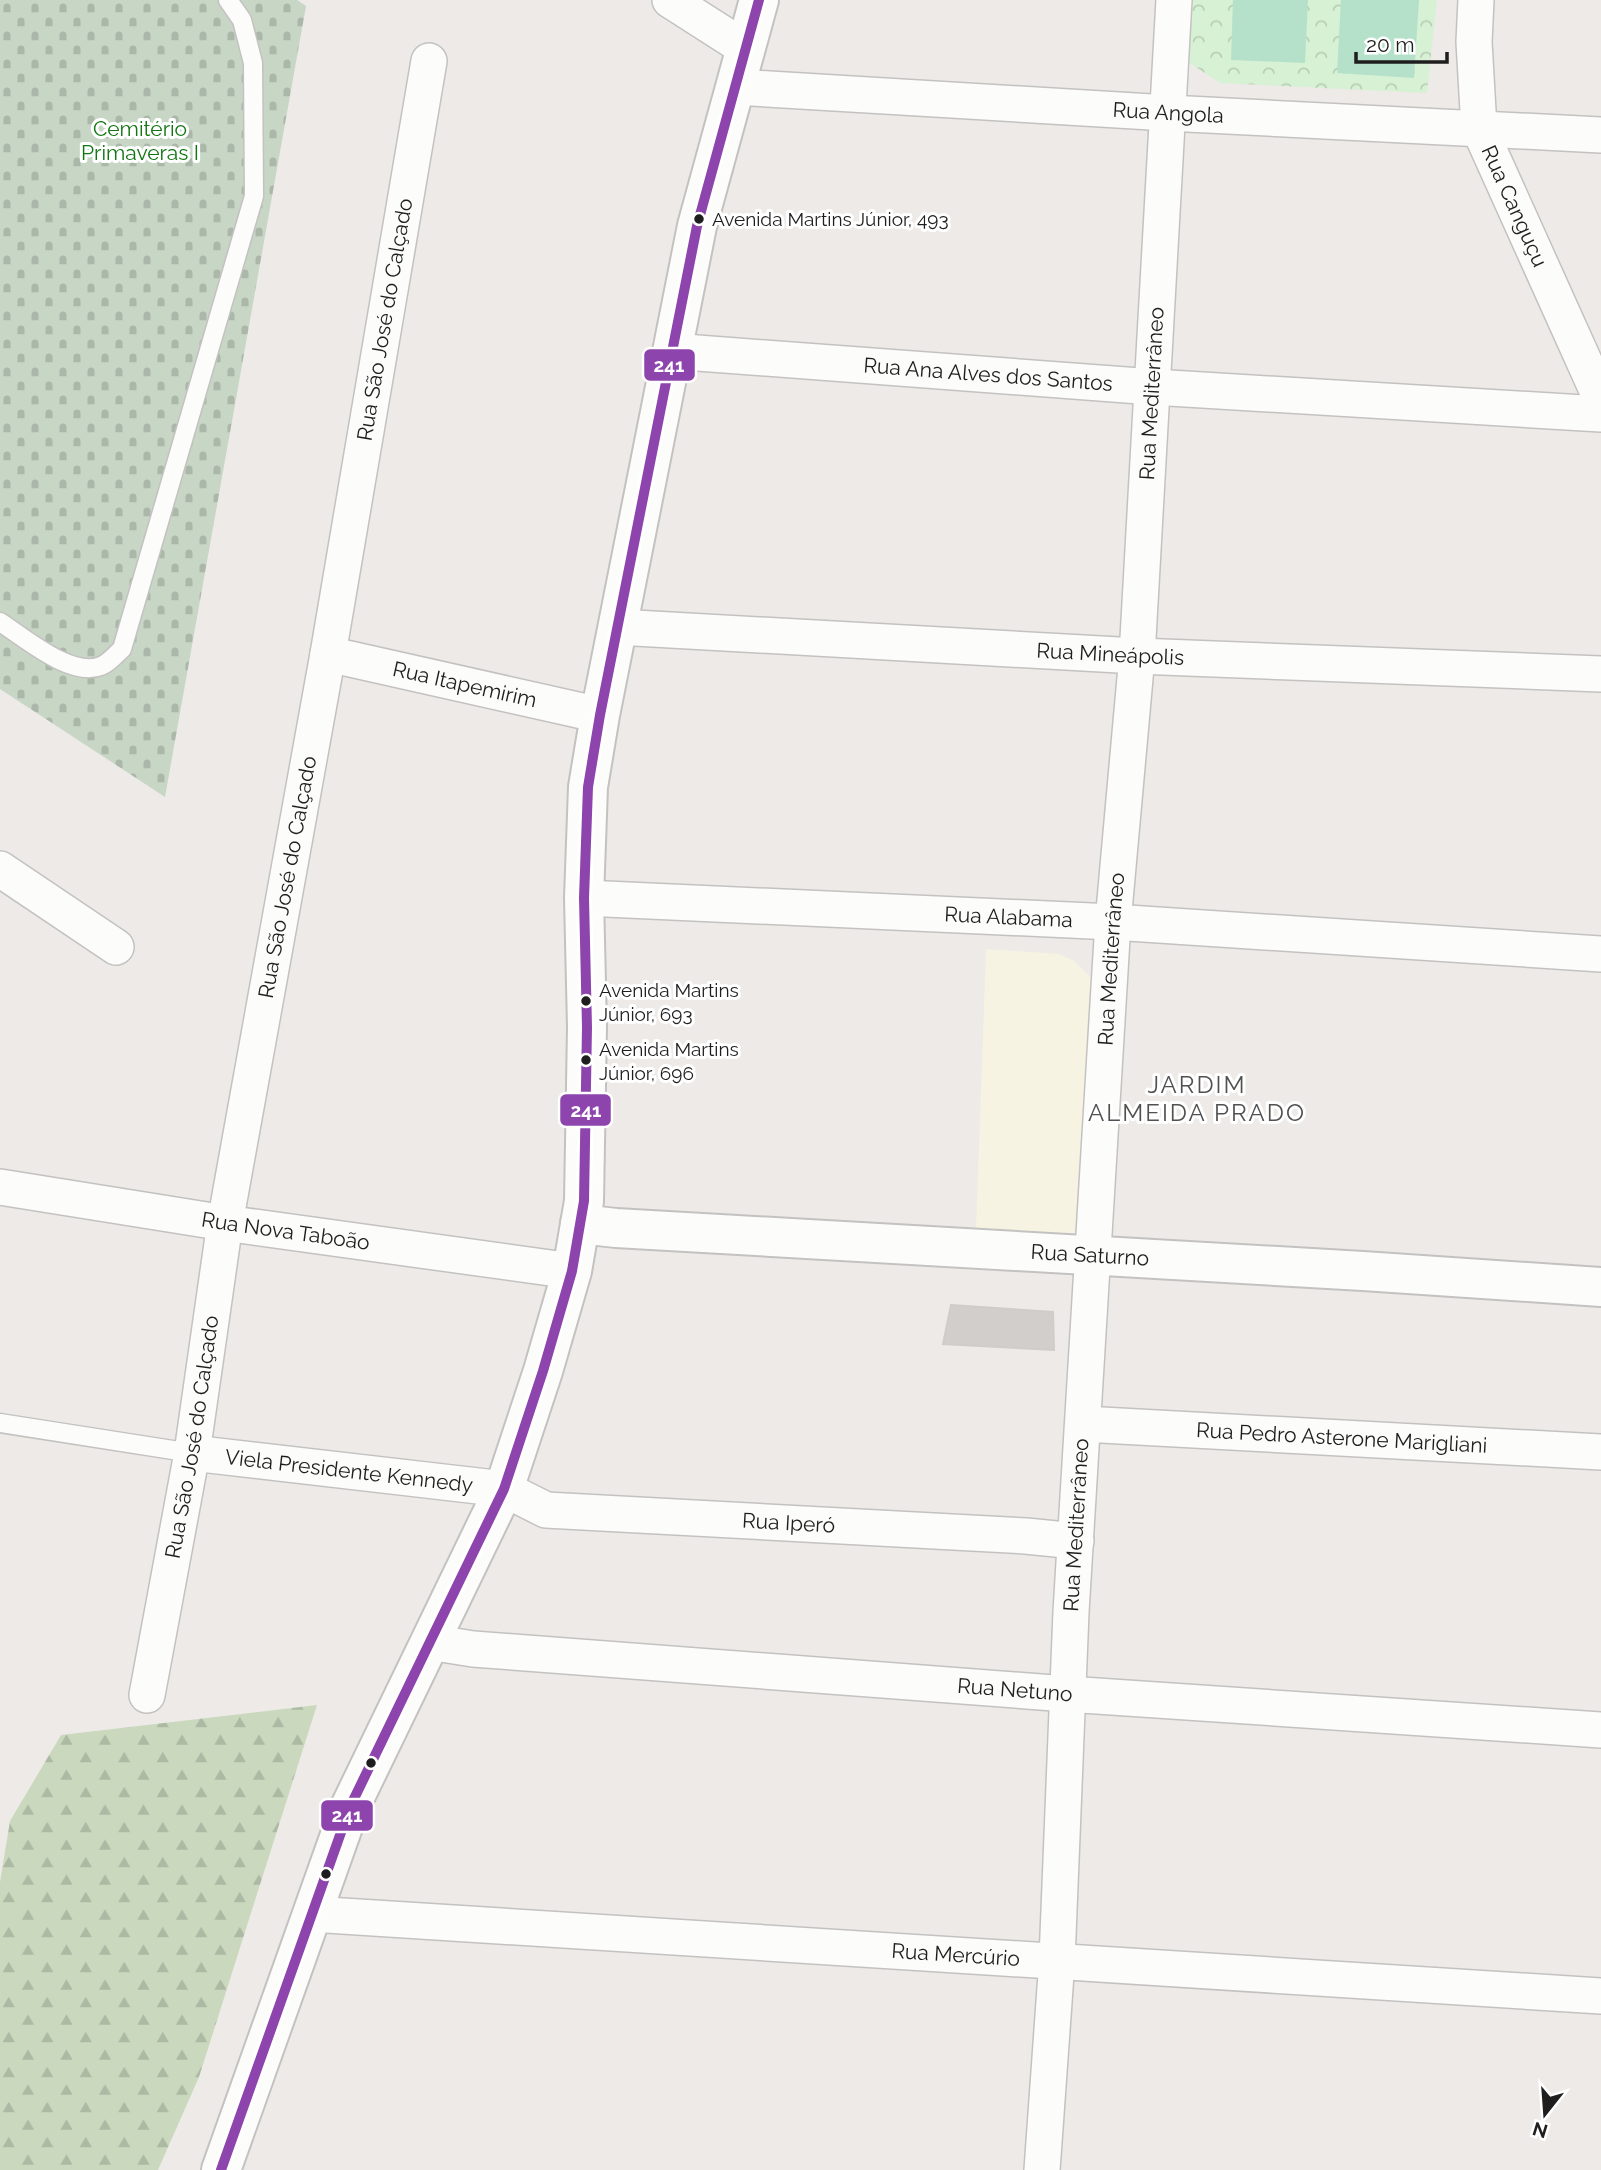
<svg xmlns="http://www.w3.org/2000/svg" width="1601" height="2170" font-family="Raleway,sans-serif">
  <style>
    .education { fill: #f6f3e3 }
    .forest { fill: url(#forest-firs) }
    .cemetery { fill: url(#cemetery-stones) }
    .park { fill: url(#park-crowns) }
    .pitch { fill: #b5e1ca }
    .building { fill: #d2cecc; stroke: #d0ccc8; stroke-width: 2 }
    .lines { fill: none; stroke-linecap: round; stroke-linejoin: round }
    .service-casing { stroke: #c4c2c1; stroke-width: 21 }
    .minor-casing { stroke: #c4c2c1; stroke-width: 38 }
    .tertiary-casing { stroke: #c4c2c1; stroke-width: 42 }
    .service { stroke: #fcfcfb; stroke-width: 18 }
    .minor { stroke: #fcfcfb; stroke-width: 35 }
    .tertiary { stroke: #fcfcfb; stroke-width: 38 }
    .bus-1-casing { stroke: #fff; stroke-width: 16 }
    .bus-1 { stroke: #8e44ad; stroke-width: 10 }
    .bus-dot { fill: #1e1e1e; stroke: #fff; stroke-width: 2.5 }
    .labels { text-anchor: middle; stroke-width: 6; stroke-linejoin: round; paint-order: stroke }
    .bus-label { font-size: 19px; fill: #1e1e1e; stroke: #fff; text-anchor: start }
    .street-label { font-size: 21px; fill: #1e1e1e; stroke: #fff }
    .park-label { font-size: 21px; fill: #137613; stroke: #fff }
    .quarter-label { font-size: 24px; letter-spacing: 2px; fill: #515151; stroke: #fff }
    .line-badge { stroke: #fff; stroke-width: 2.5 }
    .badge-label { font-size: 19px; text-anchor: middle; font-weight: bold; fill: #fff }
  </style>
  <defs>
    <pattern id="forest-firs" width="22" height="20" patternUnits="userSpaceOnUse" patternTransform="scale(1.75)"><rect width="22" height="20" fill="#cad9be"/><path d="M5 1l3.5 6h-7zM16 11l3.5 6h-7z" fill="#adbaa3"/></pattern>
    <pattern id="cemetery-stones" width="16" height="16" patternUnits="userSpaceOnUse" patternTransform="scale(1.75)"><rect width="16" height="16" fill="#c7d6c5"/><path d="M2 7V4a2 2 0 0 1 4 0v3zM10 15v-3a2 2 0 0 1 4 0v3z" fill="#aab7a9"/></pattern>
    <pattern id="park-crowns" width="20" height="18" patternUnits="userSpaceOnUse" patternTransform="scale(1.75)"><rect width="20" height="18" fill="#d7f1d4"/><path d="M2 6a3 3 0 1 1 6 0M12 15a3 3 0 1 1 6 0" fill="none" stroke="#b8ceb6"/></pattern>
  </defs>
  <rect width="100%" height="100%" fill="#edeae7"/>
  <path class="education" d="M986 949 1059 954 1074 961 1093 979 1075 1236 976 1229Z"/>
  <path class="forest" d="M317 1705 199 2077 158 2170H0V1882L10 1821 61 1735Z"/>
  <path class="cemetery" d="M0 0H297L306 6 165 797 0 689Z"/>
  <path class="park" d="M1190 0H1437L1427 93 1220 83 1185 60Z"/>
  <g class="pitch">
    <path d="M1233 0H1308L1305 63 1231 60Z"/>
    <path d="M1341 0H1419L1414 78 1337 73Z"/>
  </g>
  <path class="building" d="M951 1305 1053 1312 1054 1350 943 1344Z"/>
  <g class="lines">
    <defs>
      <g id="service">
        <path d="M0 622C25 638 71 678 101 666 109 663 116 654 122 649L254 196 253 63 242 20 228 0"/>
        <path d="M0 1423 192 1453"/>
      </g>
      <g id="minor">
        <path d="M670 0 745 48"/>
        <path id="s1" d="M1476 0 1474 42 1479 128 1601 399"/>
        <path id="s2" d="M735 87 1168 113 1601 135"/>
        <path id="s3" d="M671 351 1153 387 1601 414"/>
        <path id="s4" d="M617 627 1137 656 1601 674"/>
        <path id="s5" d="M328 654 600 715"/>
        <path d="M0 869 116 947"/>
        <path id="s6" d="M584 898 1113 922 1601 954"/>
        <path id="s7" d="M0 1187 225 1223 572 1271"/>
        <path id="s8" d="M1083 1424 1601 1452"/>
        <path id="s9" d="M192 1453 504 1489 546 1510 1026 1536 1076 1541"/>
        <path id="s10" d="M429 1642 473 1649 1067 1694 1601 1730"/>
        <path id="s11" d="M147 1695 192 1453 225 1223 328 654 429 61"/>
        <path id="s12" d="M311 1914 1601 1996"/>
        <path id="s13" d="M1042 2170 1057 1960 1071 1612 1113 922 1137 656 1174 0"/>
      </g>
      <g id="tertiary">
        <path id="s14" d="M580 1224 616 1228 1363 1271 1601 1287"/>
        <path d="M221 2170 350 1807 504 1489 543 1371 572 1271 584 1201 587 1027 584 898 588 787 600 715 697 226 759 0"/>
      </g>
    </defs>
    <use href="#service" class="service-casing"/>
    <use href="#minor" class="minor-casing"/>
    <use href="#tertiary" class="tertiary-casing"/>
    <use href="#service" class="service"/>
    <use href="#minor" class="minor"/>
    <use href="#tertiary" class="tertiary"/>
    <defs>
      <path id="bus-1" d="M221 2170 350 1807 504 1489 543 1371 572 1271 584 1201 587 1027 584 898 588 787 600 715 697 226 759 0"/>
    </defs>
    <use href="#bus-1" class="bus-1-casing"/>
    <use href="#bus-1" class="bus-1"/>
  </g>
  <g class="bus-dot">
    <circle cx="699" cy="219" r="6"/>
    <circle cx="586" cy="1001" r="6"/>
    <circle cx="586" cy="1060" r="6"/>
    <circle cx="371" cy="1763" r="6"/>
    <circle cx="326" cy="1874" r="6"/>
  </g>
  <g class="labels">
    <g class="bus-label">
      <text x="712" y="226">Avenida Martins Júnior, 493</text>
      <text x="599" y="997">Avenida Martins<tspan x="599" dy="24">Júnior, 693</tspan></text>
      <text x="599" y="1056">Avenida Martins<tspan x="599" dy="24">Júnior, 696</tspan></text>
    </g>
    <g class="street-label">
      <text dy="7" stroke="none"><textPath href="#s2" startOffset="434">Rua Angola</textPath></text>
      <text dy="7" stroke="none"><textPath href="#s1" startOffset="214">Rua Canguçu</textPath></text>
      <text dy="7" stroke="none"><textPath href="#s11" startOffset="1396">Rua São José do Calçado</textPath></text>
      <text dy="7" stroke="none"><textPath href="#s3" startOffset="318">Rua Ana Alves dos Santos</textPath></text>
      <text dy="7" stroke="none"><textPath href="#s13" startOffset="1780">Rua Mediterrâneo</textPath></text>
      <text dy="7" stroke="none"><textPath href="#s4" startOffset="494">Rua Mineápolis</textPath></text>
      <text dy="7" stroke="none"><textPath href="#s5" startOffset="140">Rua Itapemirim</textPath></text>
      <text dy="7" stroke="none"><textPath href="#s11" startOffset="830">Rua São José do Calçado</textPath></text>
      <text dy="7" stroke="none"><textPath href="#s6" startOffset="425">Rua Alabama</textPath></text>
      <text dy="7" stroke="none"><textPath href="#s13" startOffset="1213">Rua Mediterrâneo</textPath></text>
      <text dy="7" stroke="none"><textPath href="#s7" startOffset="289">Rua Nova Taboão</textPath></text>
      <text dy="7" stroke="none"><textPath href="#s14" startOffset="511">Rua Saturno</textPath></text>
      <text dy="7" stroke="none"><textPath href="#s11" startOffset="262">Rua São José do Calçado</textPath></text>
      <text dy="7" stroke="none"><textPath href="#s8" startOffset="259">Rua Pedro Asterone Marigliani</textPath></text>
      <text dy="7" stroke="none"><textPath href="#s9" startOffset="158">Viela Presidente Kennedy</textPath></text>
      <text dy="7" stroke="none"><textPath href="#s9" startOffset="604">Rua Iperó</textPath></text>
      <text dy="7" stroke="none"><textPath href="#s13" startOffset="646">Rua Mediterrâneo</textPath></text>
      <text dy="7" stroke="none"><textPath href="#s10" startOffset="588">Rua Netuno</textPath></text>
      <text dy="7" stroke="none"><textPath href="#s12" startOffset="646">Rua Mercúrio</textPath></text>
    </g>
    <g class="park-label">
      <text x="140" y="136">Cemitério<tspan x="140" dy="24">Primaveras I</tspan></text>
    </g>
    <g class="quarter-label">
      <text x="1197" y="1093">JARDIM<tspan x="1197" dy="28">ALMEIDA PRADO</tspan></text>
    </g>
  </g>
  <g class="line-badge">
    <rect x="643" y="348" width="53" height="34" rx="7" fill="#8e44ad"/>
    <rect x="559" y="1093" width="53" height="34" rx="7" fill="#8e44ad"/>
    <rect x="320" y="1799" width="54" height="33" rx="7" fill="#8e44ad"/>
  </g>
  <g class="badge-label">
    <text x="669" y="372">241</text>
    <text x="586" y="1117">241</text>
    <text x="347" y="1822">241</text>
  </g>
  <g transform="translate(1545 2114) rotate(197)" stroke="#ffffff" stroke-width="5" paint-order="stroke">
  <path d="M0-5L12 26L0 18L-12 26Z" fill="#1e1e1e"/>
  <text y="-10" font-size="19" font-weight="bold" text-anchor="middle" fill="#1e1e1e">N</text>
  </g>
  <path d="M1356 52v10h91v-10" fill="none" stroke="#1e1e1e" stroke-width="3.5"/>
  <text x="1366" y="52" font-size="21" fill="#1e1e1e" stroke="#ffffff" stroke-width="5" paint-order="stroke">20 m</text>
</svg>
